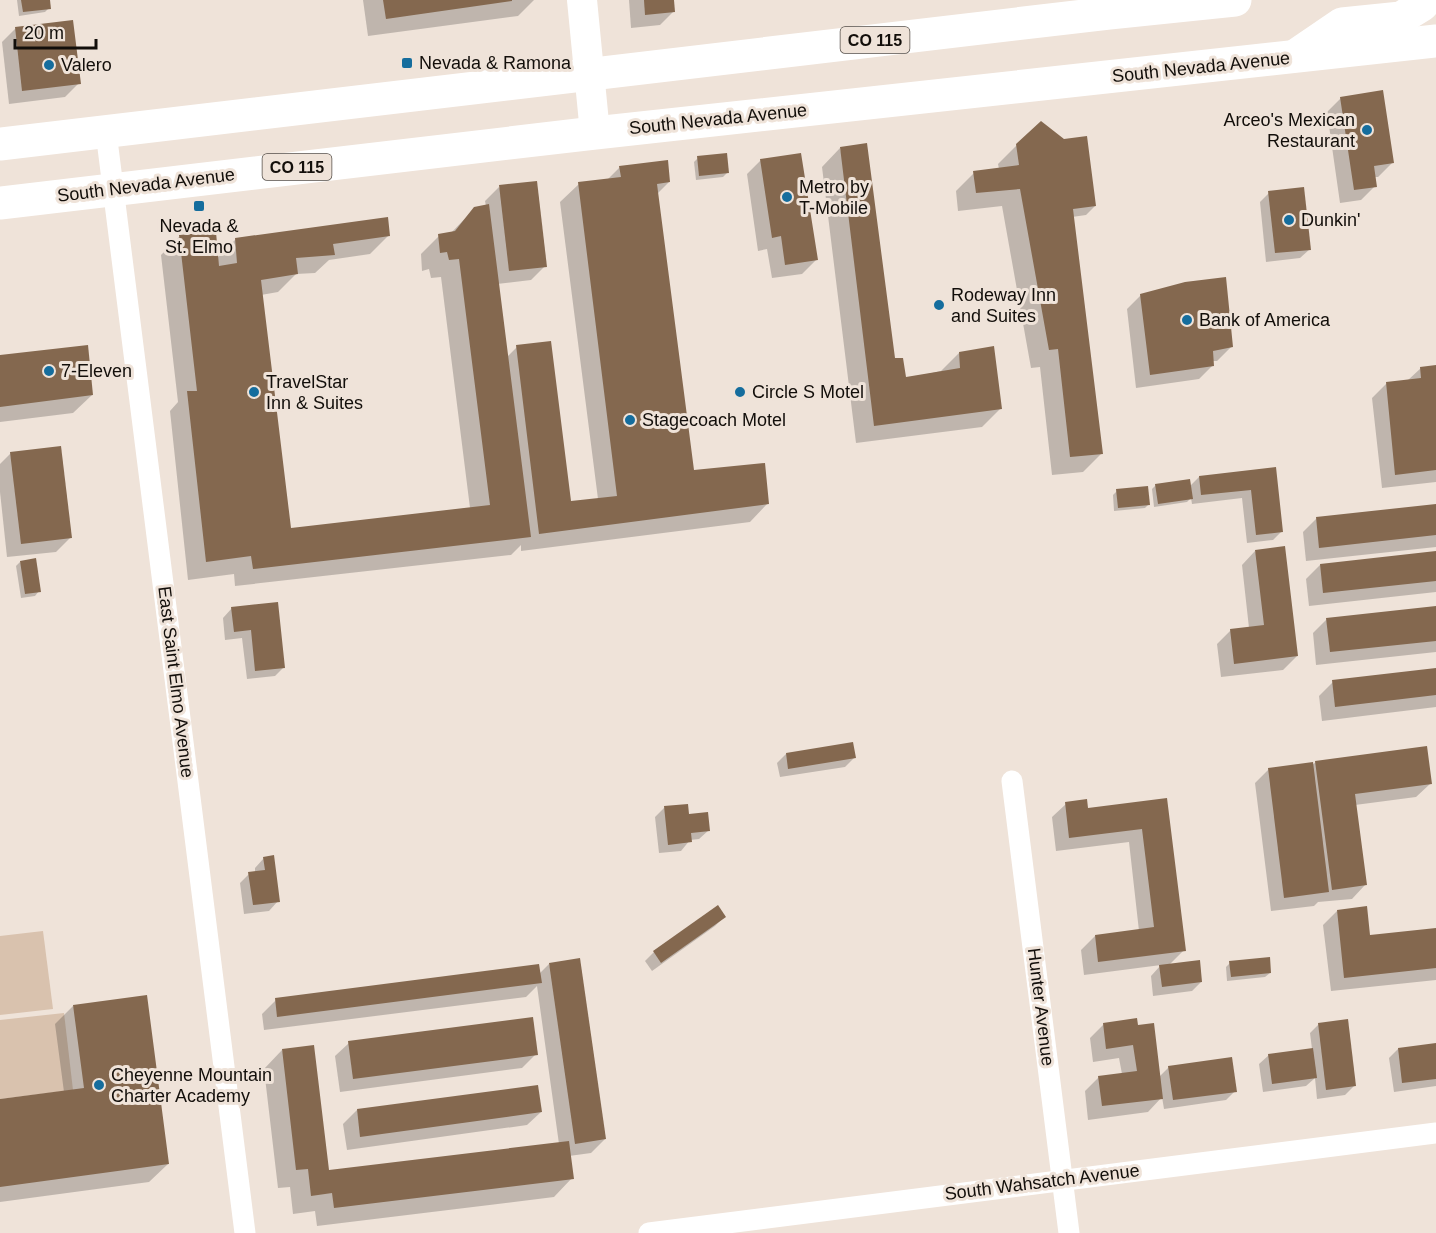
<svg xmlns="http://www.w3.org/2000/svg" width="1436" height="1233" font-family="Helvetica,sans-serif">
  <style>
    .green { fill: #d9c2ae }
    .shadow { fill: #0003 }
    .building { fill: #84684f }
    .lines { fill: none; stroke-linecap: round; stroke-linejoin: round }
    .street { stroke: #fff; stroke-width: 21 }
    .secondary { stroke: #fff; stroke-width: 30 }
    .highway { stroke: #fff; stroke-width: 33 }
    .poi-dot { fill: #156d9d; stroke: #efe3d9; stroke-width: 2 }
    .labels { text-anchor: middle; stroke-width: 6; stroke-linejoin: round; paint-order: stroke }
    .shield { fill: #efe3d9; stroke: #544e48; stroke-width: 1.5 }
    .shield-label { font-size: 16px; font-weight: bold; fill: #120e0a }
    .poi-label { font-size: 18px; fill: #120e0a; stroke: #efe3d9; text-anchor: start }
    .street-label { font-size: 18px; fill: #120e0a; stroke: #efe3d9 }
  </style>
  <rect width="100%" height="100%" fill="#efe3d9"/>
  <g class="green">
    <path d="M43 931 53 1009 0 1015V936Z"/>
    <path d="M64 1013 73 1090 0 1099V1020Z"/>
  </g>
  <g class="shadow">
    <path d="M17 0H48L49 8 45 12 19 16Z"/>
    <path d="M363 0H534L518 16 368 36Z"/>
    <path d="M629 0H672L674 11 660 25 631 28Z"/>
    <path d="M16 28 79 83 65 97 9 104 2 42Z"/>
    <path d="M1341 98 1392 163 1378 177H1374L1375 186 1361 200 1340 203 1327 112Z"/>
    <path d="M1017 145 1095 206 1086 215 1072 217 1101 454 1083 472 1052 475 1040 367 1031 368 1002 206 958 211 956 191 974 173 999 169 998 164Z"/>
    <path d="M840 148 894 359 905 379 941 371 959 353 1001 408 982 427 856 443 822 167Z"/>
    <path d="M698 158 728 172 723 177 696 180 694 162Z"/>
    <path d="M761 160 816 260 802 274 772 278 767 249 758 251 747 174Z"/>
    <path d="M620 167 669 182 657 194 693 472 768 503 750 522 521 551V545L511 555 235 586 234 574 188 580 170 411 178 402 161 255 179 237 217 258 236 239 388 236 370 254 329 260 315 273 296 274 278 292 261 295 290 529 470 508 441 277 431 278 429 269 422 271 421 254 439 236 451 233 475 208 486 206 485 201 499 187 545 266 531 280 497 284 507 357 517 347 570 503 598 499 560 202 579 184 607 180Z"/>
    <path d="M1269 193 1310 249 1300 258 1266 262 1260 202Z"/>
    <path d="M1141 295 1231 347 1217 361H1212L1213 365 1199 379 1136 388 1127 309Z"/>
    <path d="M0 357 92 395 73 413 0 422Z"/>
    <path d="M1436 367V482L1382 488 1372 398 1386 384 1407 381 1421 368Z"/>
    <path d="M11 453 70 538 56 552 7 557 0 492V464Z"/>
    <path d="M1275 468 1282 531 1273 540 1247 543 1242 498 1192 504 1191 498 1187 502 1154 507 1152 489 1156 485 1189 487 1199 477Z"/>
    <path d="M1117 491 1149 504 1145 508 1114 511 1113 495Z"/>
    <path d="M1436 505V547L1306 561 1303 532 1317 518Z"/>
    <path d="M1255 551 1297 656 1283 670 1221 677 1217 644 1231 630 1249 628 1242 565Z"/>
    <path d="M1436 553V592L1309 606 1306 579 1320 565Z"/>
    <path d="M20 562 39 591 35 596 21 598 16 566Z"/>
    <path d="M276 603 284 667 275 676 247 679 242 638 225 640 223 618 232 608Z"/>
    <path d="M1436 607V652L1316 665 1313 633 1327 619Z"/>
    <path d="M1436 670V707L1322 721 1319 696 1333 682Z"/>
    <path d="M786 754 854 758 845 767 780 777 777 763Z"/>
    <path d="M1316 762 1430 784 1416 797 1355 805 1365 885 1352 899 1318 902 1314 906 1271 911 1255 783 1269 769 1312 765Z"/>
    <path d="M1165 800 1184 950 1169 965 1201 982 1192 991 1153 996 1151 976 1161 965 1084 975 1081 950 1095 936 1139 931 1129 842 1056 851 1052 817 1066 804 1087 809Z"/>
    <path d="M664 808 688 816 709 830 699 839 690 840 681 851 659 853 655 817Z"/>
    <path d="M264 858 278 901 269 911 244 914 240 883 249 874 255 873V868Z"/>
    <path d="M1337 911 1369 937 1436 930V980L1331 991 1323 925Z"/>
    <path d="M724 917 715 926 652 971 645 961 654 952Z"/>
    <path d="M1230 963 1270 973 1265 977 1227 981 1226 967Z"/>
    <path d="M549 964 605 1139 591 1153 569 1156 572 1178 554 1197 317 1226 315 1211 293 1214 290 1187 278 1188 264 1069 282 1050 327 1172 559 1144 537 986 526 997 264 1030 262 1014 276 1000 539 974Z"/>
    <path d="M73 1006 168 1164 149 1182 0 1202V1101L64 1092 55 1024Z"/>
    <path d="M1104 1024 1137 1027 1159 1077 1169 1067 1235 1091 1226 1100 1164 1109 1162 1097 1148 1112 1088 1120 1085 1091 1099 1077 1122 1074 1119 1058 1093 1062 1090 1038Z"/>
    <path d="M1319 1024 1354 1086 1345 1095 1317 1099 1315 1078 1306 1086 1263 1092 1259 1064 1269 1055 1312 1049 1310 1033Z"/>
    <path d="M349 1043 536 1054 522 1068 340 1092 335 1056Z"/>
    <path d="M1436 1044V1086L1394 1092 1389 1058 1398 1049Z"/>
    <path d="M357 1110 541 1112 527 1125 347 1150 343 1124Z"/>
  </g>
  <g class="building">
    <path d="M21 0H50L51 9 23 12Z"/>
    <path d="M383 0H512V1L386 19Z"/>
    <path d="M644 0H674L675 12 645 15Z"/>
    <path d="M73 20 81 84 22 91 15 27Z"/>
    <path d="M1383 90 1394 163 1374 166 1377 187 1354 190 1340 97Z"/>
    <path d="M1041 121 1064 139 1087 136 1096 206 1073 209 1103 454 1070 457 1058 349 1049 350 1020 189 976 193 973 171 1019 165 1016 144Z"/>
    <path d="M867 143 895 358H903L906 377 960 368 959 352 994 346 1002 409 874 426 840 147Z"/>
    <path d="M727 153 729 173 699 176 697 156Z"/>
    <path d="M801 153 818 260 785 265 781 236 772 238 760 159Z"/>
    <path d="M668 160 670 182 657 184 694 470 765 463 769 504 539 534 516 345 551 341 571 501 617 496 578 182 621 177 619 166Z"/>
    <path d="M537 181 547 267 509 271 499 185Z"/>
    <path d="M1304 187 1311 250 1275 253 1268 191Z"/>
    <path d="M489 204 531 537 253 569 251 556 206 562 187 391H197L179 235 216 232 219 266 237 263 235 238 388 217 390 236 333 244 335 255 296 258 298 274 261 280 291 528 490 505 459 259 449 260 447 252 440 253 438 234 455 231 474 207Z"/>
    <path d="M1226 277 1233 347 1213 351 1214 366 1150 375 1140 294 1185 282Z"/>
    <path d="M88 345 93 395 0 407V355Z"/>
    <path d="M1436 365V470L1395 475 1386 382 1421 378 1420 367Z"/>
    <path d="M61 446 72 538 21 544 10 452Z"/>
    <path d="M1276 467 1283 532 1256 535 1251 490 1201 495 1199 476Z"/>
    <path d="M1190 479 1193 499 1158 504 1155 484Z"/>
    <path d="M1148 486 1150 505 1118 508 1116 489Z"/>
    <path d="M1436 504V535L1319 548 1316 517Z"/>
    <path d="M1285 546 1298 656 1234 664 1230 629 1264 625 1255 550Z"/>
    <path d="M1436 551V581L1323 593 1320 564Z"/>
    <path d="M36 558 41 592 25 594 20 561Z"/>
    <path d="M278 602 285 668 255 671 251 630 234 632 231 607Z"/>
    <path d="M1436 606V641L1330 652 1326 618Z"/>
    <path d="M1436 668V695L1335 707 1332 680Z"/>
    <path d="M853 742 856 758 788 769 786 753Z"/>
    <path d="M1427 746 1432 784 1355 794 1367 885 1332 890 1315 761Z"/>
    <path d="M1313 762 1329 892 1284 898 1268 768Z"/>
    <path d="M1167 798 1186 951 1098 962 1095 935 1154 927 1142 829 1069 838 1065 802 1087 799 1088 808Z"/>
    <path d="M688 804 689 814 708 812 710 831 691 833 692 842 668 845 664 806Z"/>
    <path d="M274 855 280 902 253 905 248 872 265 870 263 857Z"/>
    <path d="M718 905 726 917 661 963 653 951Z"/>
    <path d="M1367 906 1370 935 1436 928V968L1344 978 1337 910Z"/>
    <path d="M1270 957 1271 973 1231 977 1229 961Z"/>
    <path d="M580 958 606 1139 575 1144 549 963Z"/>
    <path d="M1200 960 1202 982 1162 987 1159 965Z"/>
    <path d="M539 964 542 983 277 1017 275 998Z"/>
    <path d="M147 995 169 1164 0 1187V1099L84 1088 73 1005Z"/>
    <path d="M533 1017 538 1055 353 1079 348 1041Z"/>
    <path d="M1137 1018 1138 1025 1154 1023 1163 1099 1102 1106 1098 1076 1137 1071 1133 1045 1106 1049 1103 1023Z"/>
    <path d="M1348 1019 1356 1086 1326 1090 1318 1023Z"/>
    <path d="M1436 1043V1079L1402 1083 1398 1048Z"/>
    <path d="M314 1045 329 1170 569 1141 574 1179 334 1208 332 1193 311 1196 308 1169 296 1170 282 1049Z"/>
    <path d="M1313 1048 1317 1078 1272 1084 1268 1054Z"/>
    <path d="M1232 1057 1237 1092 1173 1100 1168 1066Z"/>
    <path d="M538 1085 542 1112 360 1137 357 1109Z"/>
  </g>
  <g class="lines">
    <g class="street">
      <path d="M106 132 245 1233"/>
      <path d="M1012 781 1069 1233"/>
      <path d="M649 1233 1436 1133"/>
    </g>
    <path class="secondary" d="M582 0 595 133"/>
    <g class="highway">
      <path d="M1298 54 1342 24 1401 18 1422 5 1426 0"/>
      <path d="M0 144 1109 13 1235 0"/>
      <path d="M0 203 595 133 1436 41"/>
    </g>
  </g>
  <g class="poi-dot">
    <rect x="401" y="57" width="12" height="12" rx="3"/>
    <circle cx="49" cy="65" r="6"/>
    <circle cx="1367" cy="130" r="6"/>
    <circle cx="787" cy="197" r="6"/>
    <rect x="193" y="200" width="12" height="12" rx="3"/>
    <circle cx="1289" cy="220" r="6"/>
    <circle cx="939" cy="305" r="6"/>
    <circle cx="1187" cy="320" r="6"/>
    <circle cx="49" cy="371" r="6"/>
    <circle cx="254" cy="392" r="6"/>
    <circle cx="740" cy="392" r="6"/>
    <circle cx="630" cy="420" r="6"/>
    <circle cx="99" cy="1085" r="6"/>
  </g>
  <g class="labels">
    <g class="shield">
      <rect x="840.5" y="27" width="69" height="26" rx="4.5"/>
      <rect x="262.5" y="154" width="69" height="26" rx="4.5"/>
    </g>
    <g class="shield-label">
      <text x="875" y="46">CO 115</text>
      <text x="297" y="173">CO 115</text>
    </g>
    <g class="poi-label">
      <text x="419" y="69">Nevada &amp; Ramona</text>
      <text x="61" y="71">Valero</text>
      <text x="1355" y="126" text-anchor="end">Arceo's Mexican<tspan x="1355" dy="21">Restaurant</tspan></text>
      <text x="799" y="193">Metro by<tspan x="799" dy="21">T-Mobile</tspan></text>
      <text x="1301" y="226">Dunkin'</text>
      <text x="199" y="232" text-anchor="middle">Nevada &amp;<tspan x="199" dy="21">St. Elmo</tspan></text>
      <text x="951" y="301">Rodeway Inn<tspan x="951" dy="21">and Suites</tspan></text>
      <text x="1199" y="326">Bank of America</text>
      <text x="61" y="377">7-Eleven</text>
      <text x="266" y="388">TravelStar<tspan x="266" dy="21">Inn &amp; Suites</tspan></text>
      <text x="752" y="398">Circle S Motel</text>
      <text x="642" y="426">Stagecoach Motel</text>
      <text x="111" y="1081">Cheyenne Mountain<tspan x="111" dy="21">Charter Academy</tspan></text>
    </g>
    <g class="street-label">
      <text transform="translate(1201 67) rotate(-6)" y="6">South Nevada Avenue</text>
      <text transform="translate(718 119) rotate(-6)" y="6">South Nevada Avenue</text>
      <text transform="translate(146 185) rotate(-7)" y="6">South Nevada Avenue</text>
      <text transform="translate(176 682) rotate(83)" y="6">East Saint Elmo Avenue</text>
      <text transform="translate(1041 1007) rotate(83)" y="6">Hunter Avenue</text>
      <text transform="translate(1042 1182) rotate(-7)" y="6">South Wahsatch Avenue</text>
    </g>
  </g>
  <path d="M15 39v9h81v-9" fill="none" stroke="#120e0a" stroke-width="3"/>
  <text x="24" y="39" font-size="18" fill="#120e0a" stroke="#efe3d9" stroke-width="4.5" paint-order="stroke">20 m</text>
</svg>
